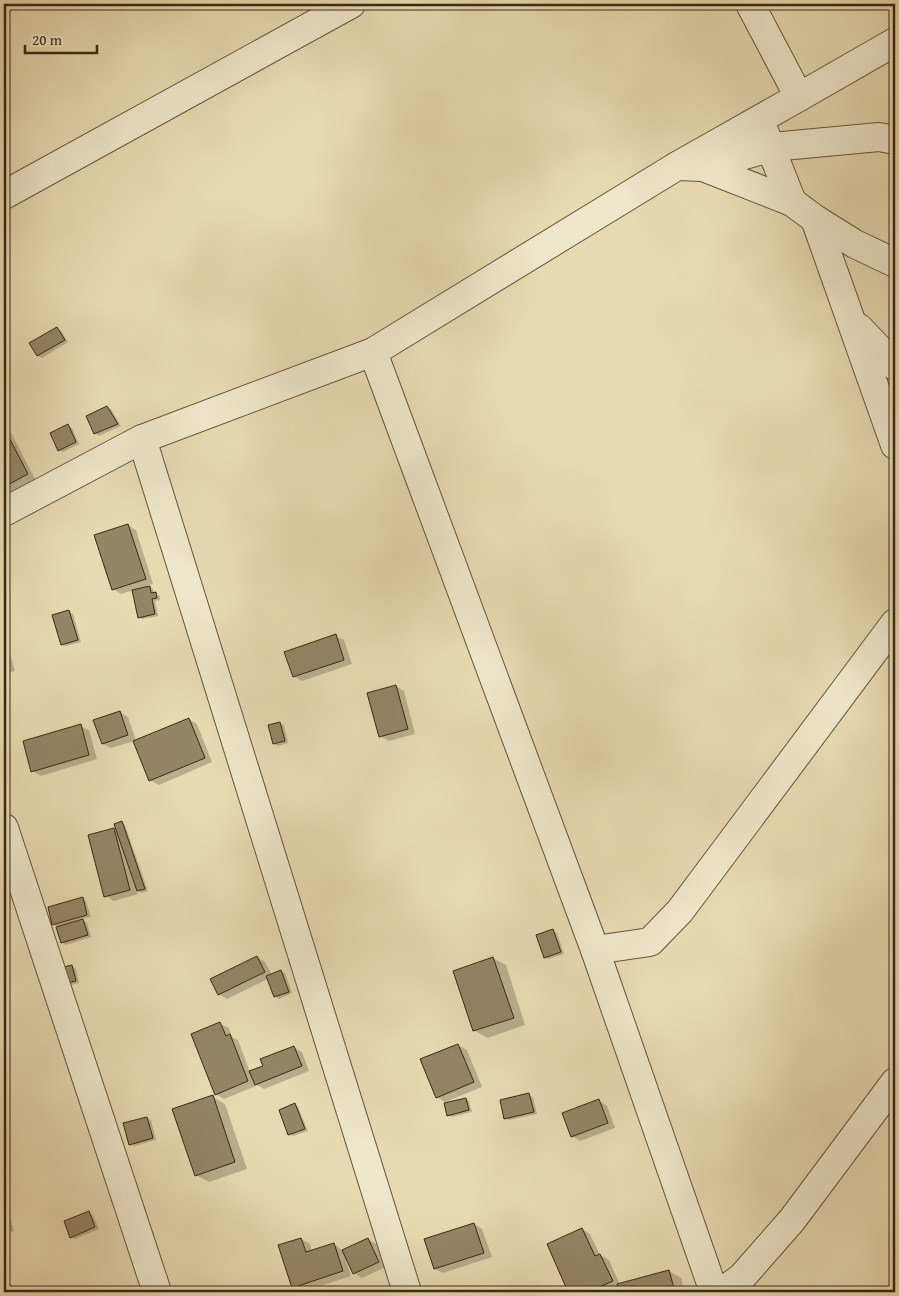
<svg xmlns="http://www.w3.org/2000/svg" width="899" height="1296" font-family="'Gentium Book Plus',serif">
  <style>
    .shadow { fill: #0003 }
    .building { fill: #948566; stroke: #3a2814 }
    .lines { fill: none; stroke-linecap: round; stroke-linejoin: round }
    .minor-casing { stroke: #65543b; stroke-width: 30 }
    .minor { stroke: #efe7cc; stroke-width: 28 }
  </style>
  <rect width="100%" height="100%" fill="#e7dab1"/>
  <filter id="stains"><feTurbulence type="fractalNoise" baseFrequency=".004" numOctaves="4"/><feColorMatrix values="0 0 0 0 .2 0 0 0 0 .09 0 0 0 0 .02 0 0 0 .5 -.17"/></filter>
  <radialGradient id="worn" r=".72"><stop offset=".6" stop-color="#630" stop-opacity="0"/><stop offset="1" stop-color="#630" stop-opacity=".3"/></radialGradient>
  <g class="shadow">
    <path d="M57 329 61 331 68 342 42 358 38 356 31 343Z"/>
    <path d="M107 407 111 409 121 426 99 436 95 433Z"/>
    <path d="M4 423 7 425 35 479 4 496Z"/>
    <path d="M68 426 72 428 79 444 63 452 59 450Z"/>
    <path d="M128 525 136 530 153 584 147 586 153 589 154 594 160 596V600L155 601 158 616 143 619 139 617 134 590 121 594 113 589Z"/>
    <path d="M69 612 73 614 81 642 66 646 62 644Z"/>
    <path d="M335 636 344 640 352 664 302 681 294 676Z"/>
    <path d="M4 644 8 647 15 671 4 674Z"/>
    <path d="M396 686 404 691 415 734 389 741 380 736Z"/>
    <path d="M120 712 128 717 136 741 188 719 197 724 212 762 159 785 150 780 134 741 111 748 103 744Z"/>
    <path d="M280 723 284 725 288 743 278 746 274 744Z"/>
    <path d="M80 726 89 730 97 759 41 776 32 771Z"/>
    <path d="M122 822 125 825 148 891 142 893 136 890 138 894 114 901 106 896 114 829 117 831Z"/>
    <path d="M82 899 86 901 91 917 81 919 87 923 91 937 66 945 62 942 60 928 53 924Z"/>
    <path d="M553 931 557 933 564 954 548 959 545 957Z"/>
    <path d="M257 957 265 962 272 975 281 971 285 973 292 993 279 999 275 996 268 979 227 999 219 994Z"/>
    <path d="M493 958 506 965 525 1025 487 1038 474 1030Z"/>
    <path d="M72 966 76 969 79 983 64 987Z"/>
    <path d="M220 1024 229 1028 232 1037 238 1040 250 1072 264 1066 293 1047 302 1052 309 1071 264 1089 255 1084 256 1086 224 1099 216 1094Z"/>
    <path d="M458 1045 467 1050 482 1087 445 1102 437 1097Z"/>
    <path d="M529 1095 533 1097 537 1114 509 1120 506 1118Z"/>
    <path d="M213 1097 225 1104 247 1169 209 1182 196 1175Z"/>
    <path d="M465 1099 469 1101 472 1112 452 1117 448 1115Z"/>
    <path d="M599 1101 607 1106 615 1128 580 1141 572 1136Z"/>
    <path d="M295 1105 298 1107 308 1131 293 1136 289 1134Z"/>
    <path d="M147 1118 151 1120 156 1140 134 1146 130 1144Z"/>
    <path d="M4 1195 14 1231 4 1234Z"/>
    <path d="M89 1213 93 1215 99 1229 75 1239 71 1237Z"/>
    <path d="M474 1224 482 1229 492 1257 443 1273 435 1269Z"/>
    <path d="M582 1229 590 1234 600 1255 609 1260 620 1285 669 1271 681 1278 685 1292H621L619 1286 605 1292H569L548 1244Z"/>
    <path d="M301 1239 310 1244 312 1252 334 1244 343 1251 368 1239 376 1244 386 1267 362 1278 354 1273 348 1260 346 1261 351 1276 302 1292 294 1288 280 1246Z"/>
  </g>
  <g class="building">
    <path d="M57 327 65 340 37 356 29 343Z"/>
    <path d="M107 406 118 424 94 434 86 416Z"/>
    <path d="M68 424 76 442 58 451 50 433Z"/>
    <path d="M4 428 28 474 4 487Z"/>
    <path d="M128 524 146 579 112 590 94 535Z"/>
    <path d="M150 586 151 593 156 592 157 598 152 599 155 614 138 618 132 590Z"/>
    <path d="M69 610 78 640 61 645 52 615Z"/>
    <path d="M336 634 344 660 293 677 284 652Z"/>
    <path d="M396 685 408 729 379 737 367 693Z"/>
    <path d="M120 711 128 735 102 744 93 720Z"/>
    <path d="M189 718 205 758 149 781 133 741Z"/>
    <path d="M280 722 285 741 273 744 268 725Z"/>
    <path d="M81 724 89 755 31 772 23 741Z"/>
    <path d="M122 821 145 889 137 891 114 824Z"/>
    <path d="M114 828 130 890 104 897 88 835Z"/>
    <path d="M83 897 87 915 52 925 48 907Z"/>
    <path d="M83 919 88 935 61 943 56 927Z"/>
    <path d="M553 929 561 952 544 958 536 935Z"/>
    <path d="M257 956 265 972 218 995 210 979Z"/>
    <path d="M493 957 514 1018 473 1031 453 971Z"/>
    <path d="M72 965 76 981 59 985 55 969Z"/>
    <path d="M281 970 289 992 274 997 266 976Z"/>
    <path d="M220 1022 226 1036 230 1034 248 1081 215 1095 191 1034Z"/>
    <path d="M458 1044 474 1082 436 1098 420 1059Z"/>
    <path d="M294 1046 302 1066 255 1085 249 1071 263 1066 260 1059Z"/>
    <path d="M529 1093 534 1112 504 1119 500 1100Z"/>
    <path d="M213 1095 235 1162 195 1176 172 1109Z"/>
    <path d="M466 1098 469 1110 447 1116 444 1103Z"/>
    <path d="M599 1099 608 1123 571 1137 562 1113Z"/>
    <path d="M295 1103 305 1129 288 1135 279 1110Z"/>
    <path d="M147 1117 153 1138 129 1145 123 1123Z"/>
    <path d="M89 1211 95 1227 70 1238 64 1221Z"/>
    <path d="M474 1223 484 1253 434 1269 424 1239Z"/>
    <path d="M582 1228 595 1256 600 1254 613 1281 587 1292H568L547 1244Z"/>
    <path d="M301 1238 306 1252 334 1243 343 1271 292 1288 278 1245Z"/>
    <path d="M368 1238 379 1262 353 1274 342 1250Z"/>
    <path d="M669 1270 675 1292H619L617 1284Z"/>
  </g>
  <g class="lines">
    <defs>
      <g id="minor">
        <path d="M799 97 895 42"/>
        <path d="M764 131 792 202"/>
        <path d="M677 166 703 167 792 202 815 219 855 244 895 263"/>
        <path d="M703 167 772 147 879 137 895 140"/>
        <path d="M4 195 351 4"/>
        <path d="M815 219 895 445"/>
        <path d="M859 328 895 366"/>
        <path d="M373 352 595 950 714 1292"/>
        <path d="M142 439 407 1292"/>
        <path d="M4 512 142 439 373 352 677 166 799 97 750 4"/>
        <path d="M4 828 157 1292"/>
        <path d="M595 950 650 942 680 911 895 623"/>
        <path d="M722 1292 742 1277 792 1220 895 1082"/>
      </g>
    </defs>
    <use href="#minor" class="minor-casing"/>
    <use href="#minor" class="minor"/>
  </g>
  <rect width="899" height="1296" fill="none" stroke="#e7dab1" stroke-width="20"/>
  <rect x="5" y="5" width="889" height="1286" fill="none" stroke="#3a2814" stroke-width="2.5"/>
  <rect x="10" y="10" width="879" height="1276" fill="none" stroke="#3a2814"/>
  <path d="M25 45v8h72v-8" fill="none" stroke="#3a2814" stroke-width="2.5"/>
  <text x="32" y="45" font-size="15" fill="#3a2814" stroke="#efe7cc" stroke-width="4" paint-order="stroke">20 m</text>
  <rect width="100%" height="100%" filter="url(#stains)"/>
  <rect width="100%" height="100%" fill="url(#worn)"/>
</svg>
